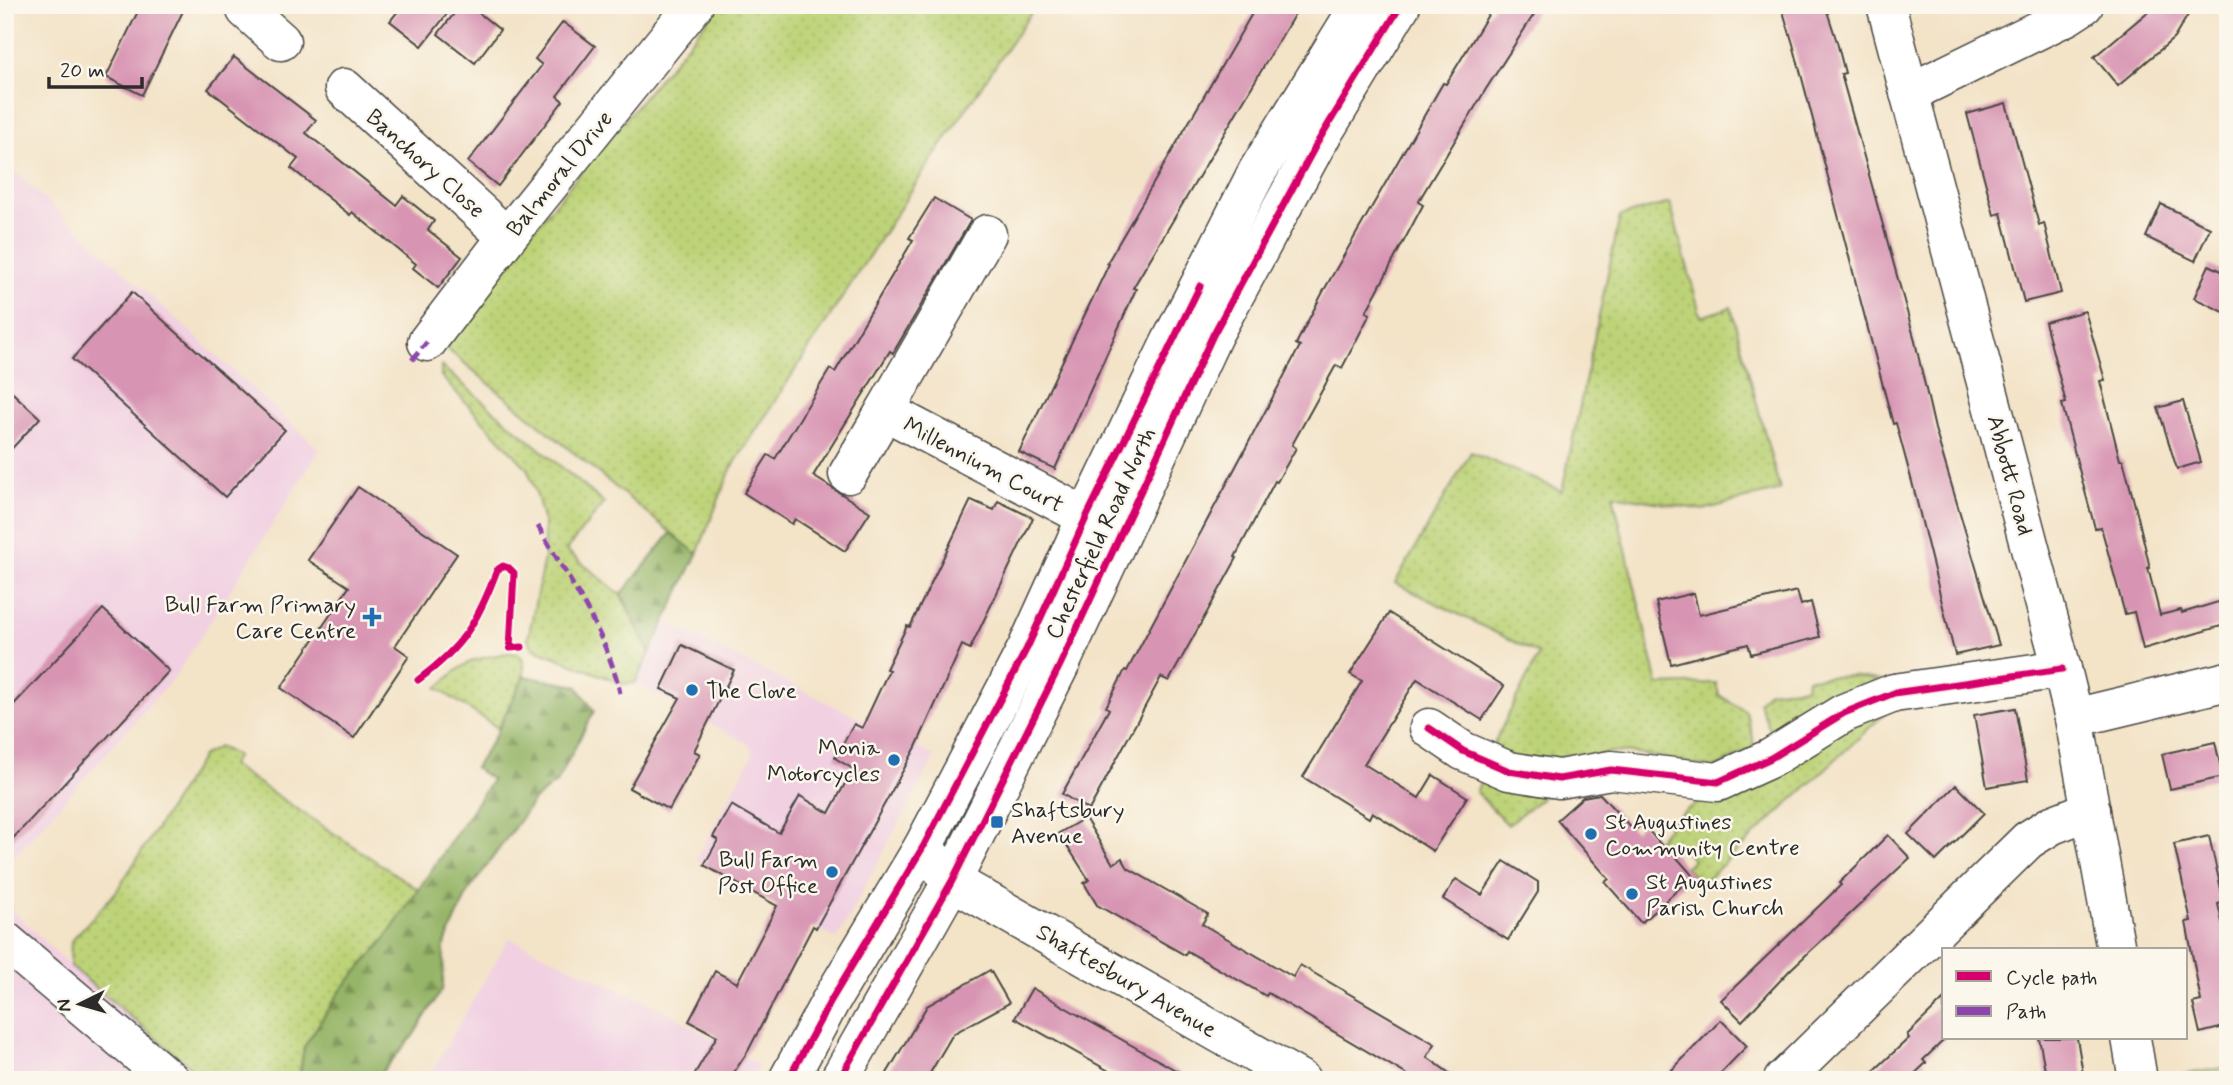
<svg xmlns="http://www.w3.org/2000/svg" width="2233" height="1085" font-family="Mynerve,sans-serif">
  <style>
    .built { fill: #f1d0e2 }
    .grass { fill: url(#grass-dots); stroke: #747f52; stroke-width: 2 }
    .forest { fill: url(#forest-firs); stroke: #60704a; stroke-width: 2 }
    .building { fill: #d895b3 }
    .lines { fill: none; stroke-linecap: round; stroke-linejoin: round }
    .minor-casing { stroke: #494742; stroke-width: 41 }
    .major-casing { stroke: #494742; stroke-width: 41 }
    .minor { stroke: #fff; stroke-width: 38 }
    .major { stroke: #fff; stroke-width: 38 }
    .quiet { stroke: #8e44ad; stroke-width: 5; stroke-dasharray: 10 5; stroke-linecap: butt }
    .cycleway-casing { stroke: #fbf7ec; stroke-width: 11 }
    .cycleway { stroke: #d6006c; stroke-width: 7 }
    .poi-dot { fill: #1f6fb2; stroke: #fbf7ec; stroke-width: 2.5 }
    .labels { text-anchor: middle; stroke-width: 5; stroke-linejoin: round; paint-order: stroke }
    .street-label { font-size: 23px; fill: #2b2b2b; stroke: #fbf7ec }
    .poi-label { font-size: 23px; fill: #2b2b2b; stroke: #fbf7ec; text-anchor: start }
  </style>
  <defs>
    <pattern id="grass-dots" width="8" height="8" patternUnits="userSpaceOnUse" patternTransform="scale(1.75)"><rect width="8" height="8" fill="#bdd378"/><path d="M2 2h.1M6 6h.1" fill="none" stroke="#a3b568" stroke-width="1.8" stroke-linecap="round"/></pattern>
    <pattern id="forest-firs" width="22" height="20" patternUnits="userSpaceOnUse" patternTransform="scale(1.75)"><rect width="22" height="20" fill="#96b568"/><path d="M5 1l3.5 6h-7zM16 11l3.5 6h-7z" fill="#7b9356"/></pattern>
  </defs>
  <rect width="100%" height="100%" fill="#fbf7ec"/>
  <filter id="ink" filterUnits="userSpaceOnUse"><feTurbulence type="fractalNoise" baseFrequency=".0143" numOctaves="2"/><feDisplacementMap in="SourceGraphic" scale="14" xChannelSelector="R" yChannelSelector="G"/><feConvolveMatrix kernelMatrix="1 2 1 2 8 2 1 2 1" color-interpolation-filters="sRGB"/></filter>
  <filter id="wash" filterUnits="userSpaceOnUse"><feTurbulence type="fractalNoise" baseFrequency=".00686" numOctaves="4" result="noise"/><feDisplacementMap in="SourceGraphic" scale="28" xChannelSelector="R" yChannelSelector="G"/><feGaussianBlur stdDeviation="1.57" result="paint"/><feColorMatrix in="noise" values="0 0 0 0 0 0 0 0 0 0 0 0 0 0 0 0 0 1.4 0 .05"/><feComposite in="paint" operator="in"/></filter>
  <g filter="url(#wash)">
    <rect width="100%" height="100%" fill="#f3e3c7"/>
    <g class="built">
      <path d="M5 163 320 450 176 675 5 867Z"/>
      <path d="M665 622 935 756 837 939 696 860 752 755 750 745 635 683Z"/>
      <path d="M5 903 70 966 206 1080H5Z"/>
      <path d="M509 938 666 1011 759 1066 751 1080H427Z"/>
    </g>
    <g class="grass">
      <path d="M720 5H1022L1031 13 926 168 731 469 697 554 446 348 508 260Z"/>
      <path d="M1670 203 1701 317 1731 307 1780 490 1703 510 1613 495 1658 685 1716 683 1719 695 1746 712 1753 738V748L1714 768 1637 753 1612 752 1539 765 1489 753 1539 654 1395 583 1471 452 1562 491 1620 216Z"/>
      <path d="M441 366 604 503 566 550 621 595 650 653 635 683 623 684 533 648 528 639 544 558V523L536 492 527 468 441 376Z"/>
      <path d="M509 653H518L524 661V676L498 728 437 688C467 661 469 659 509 653Z"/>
      <path d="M1851 676 1878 680 1781 737 1769 729 1759 702 1769 691 1806 687 1807 678Z"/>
      <path d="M1894 705 1702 884 1685 867 1693 860 1680 845 1669 854 1657 840 1672 822 1689 808Z"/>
      <path d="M219 747 237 756 231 765 419 890 383 942 341 990 304 1047 299 1080H206L70 966 71 941 116 892 203 755Z"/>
      <path d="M1487 770 1542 790 1544 796 1508 825 1476 792Z"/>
      <path d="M2228 1067V1080H2176L2175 1076Z"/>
    </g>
    <g class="forest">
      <path d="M671 533 697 554 650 653 621 595Z"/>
      <path d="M524 676 577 686 594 711 557 782 534 800 468 892 444 946 443 988 413 1036 375 1080H299L304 1047 341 990 383 942 492 780 475 768 495 736Z"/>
    </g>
    <g id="blocks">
      <g class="building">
        <path d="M141 5H186L142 95 106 77Z"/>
        <path d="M403 5H454L422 46 390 21Z"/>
        <path d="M461 5H469L500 30 475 63 438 34Z"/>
        <path d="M1257 5H1300L1133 288 1136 289 1055 469 1019 452 1109 264 1107 263Z"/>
        <path d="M1494 5H1540L1486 89 1418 202 1423 205 1366 312 1370 314 1342 368 1336 365 1292 445 1296 448 1277 482 1275 481 1235 557 1237 558 1169 681 1161 677 1089 810 1062 794 1109 709 1106 707 1125 670 1127 671 1300 346 1296 344 1324 290 1443 83 1446 84Z"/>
        <path d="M1781 5H1825L1837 42 1845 73 1841 74 1914 337 1935 429 1999 645 1955 655 1912 482 1896 423 1893 424 1793 44Z"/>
        <path d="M2156 5H2194L2174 38 2118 86 2094 57Z"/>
        <path d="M563 22 595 46 557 96 563 101 498 186 468 162 542 65 535 59Z"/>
        <path d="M234 57 316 120 306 133 396 205 403 196 434 221 428 230 462 257 438 288 413 268 416 264 352 212 350 215 291 168 298 159 208 89Z"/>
        <path d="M2006 103 2039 225 2044 223 2061 293 2024 302 2001 213 1994 215 1967 114Z"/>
        <path d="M934 198 971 220 893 353 890 351 813 476 870 512 845 551 795 519 792 524 744 493 768 455 775 459 830 369 835 372 913 240 909 238Z"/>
        <path d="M2161 204 2210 228 2195 261 2146 237Z"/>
        <path d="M2209 265 2228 274V314L2194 298Z"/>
        <path d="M132 292 285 430 225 497 72 359Z"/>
        <path d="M2085 311 2105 380 2100 381 2120 460H2123L2138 517 2150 568H2148L2160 615 2181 610 2182 613 2228 599V624L2143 649 2134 612 2125 614 2101 527 2095 528 2077 462 2062 404 2066 403 2045 322Z"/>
        <path d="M5 386 40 418 5 456Z"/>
        <path d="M2183 401 2201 462 2177 469 2158 408Z"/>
        <path d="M358 487 457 554 395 646 409 656 354 738 281 688 349 587 308 560Z"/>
        <path d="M971 500 994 510 998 501 1033 518 970 649 962 645 916 747 816 928 813 926 748 1051 729 1080H691L717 1036 689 1021 715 971 737 983 777 906 704 865 718 840 713 837 731 805 779 833 800 796 829 813 853 769 835 758 854 724 862 728 889 670 886 669 907 626 910 627Z"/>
        <path d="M1797 591 1801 605 1811 602 1820 637 1751 654 1748 644 1671 664 1656 602 1694 593 1699 615Z"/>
        <path d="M103 609 169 671 5 847V714Z"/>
        <path d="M1389 613 1504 686 1482 720 1417 679 1364 764 1419 798 1433 775 1467 797 1433 851 1372 812 1369 818 1303 777 1362 681 1350 674Z"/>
        <path d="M682 645 734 670 694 751 700 754 669 810 629 788 680 698 661 689Z"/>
        <path d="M2015 708 2028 780 1987 787 1974 715Z"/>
        <path d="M2215 742 2223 777 2170 789 2162 754Z"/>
        <path d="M1956 785 1984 813 1936 861 1908 834Z"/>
        <path d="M1600 794 1634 831 1643 824 1669 854 1672 852 1693 876 1641 923 1605 882 1609 879 1557 820 1583 797Z"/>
        <path d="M1085 818 1113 864 1122 858 1128 868 1208 914 1202 924 1293 977 1300 965 1435 1044 1427 1057 1459 1080H1416L1268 993 1266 996 1187 951 1185 955 1097 905 1084 883 1089 880 1059 833Z"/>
        <path d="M1888 835 1910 858 1791 969 1742 1021 1721 1000 1841 885 1839 883Z"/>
        <path d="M2209 836 2224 902 2218 904 2228 948V1026L2200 1033 2193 1003 2201 1001 2186 922 2191 921 2174 844Z"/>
        <path d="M1504 861 1538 882V892L1508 940 1443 899 1456 879 1482 895Z"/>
        <path d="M990 970 1009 1003 953 1034 926 1080H883L927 1006Z"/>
        <path d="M1032 988 1087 1020 1193 1080H1125L1015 1018Z"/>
        <path d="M1944 999V1040L1923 1060 1926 1063 1908 1080H1864L1909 1038 1907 1035Z"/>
        <path d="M1721 1020 1747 1046 1714 1080H1662Z"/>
        <path d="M2039 1038H2077L2084 1080H2047Z"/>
      </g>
    </g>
  </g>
  <g filter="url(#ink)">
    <use href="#blocks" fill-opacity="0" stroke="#494742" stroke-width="2"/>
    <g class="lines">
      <defs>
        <g id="minor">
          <path d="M249 5 246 10 281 41"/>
          <path d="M344 88 507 237"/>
          <path d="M1909 93 2067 16 2084 5"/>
          <path d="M427 342 507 237 694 5"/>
          <path d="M885 411 987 234"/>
          <path d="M848 474 885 411 1115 532"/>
          <path d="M2074 718 2228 681"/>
          <path d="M1429 728 1463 751 1509 771 1559 779 1611 770 1718 782 1771 758 1844 713 1894 693 2062 669"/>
          <path d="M923 847 952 881 1301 1080"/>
          <path d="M5 941 170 1080"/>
          <path d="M1783 1080 2028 840 2052 825 2091 810"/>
        </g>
        <g id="major">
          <path d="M1886 5 2062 669 2074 718 2116 950"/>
          <path d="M2131 1038 2138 1080"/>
          <path d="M788 1080 830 1002 923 847 1027 648 1086 518 1170 343 1257 172 1360 5"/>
          <path d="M839 1080 952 881 1060 665 1213 335 1317 143 1401 5"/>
        </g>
      </defs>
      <use href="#minor" class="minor-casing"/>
      <use href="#major" class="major-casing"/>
      <use href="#minor" class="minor"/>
      <use href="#major" class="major"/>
      <g class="quiet">
        <path d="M412 360 427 342"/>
        <path d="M538 526C568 579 607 633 620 693"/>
      </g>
      <defs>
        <g id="cycleway">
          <path d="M418 680C463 647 478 621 497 570L503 566 509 568 514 573 510 648 522 647"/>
          <path d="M1429 728 1463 751 1509 771 1559 779 1611 770 1718 782 1771 758 1844 713 1894 693 2062 669"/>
          <path d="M788 1080 830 1002 923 847 1027 648 1086 518 1200 286"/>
          <path d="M839 1080 952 881 1060 665 1213 335 1317 143 1401 5"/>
        </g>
      </defs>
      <use href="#cycleway" class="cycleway-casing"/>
      <use href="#cycleway" class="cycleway"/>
    </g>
  </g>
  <g class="poi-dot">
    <path d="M368.5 606.5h7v7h7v7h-7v7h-7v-7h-7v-7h7z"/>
    <circle cx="692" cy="690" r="7"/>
    <circle cx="894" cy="760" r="7"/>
    <rect x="990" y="815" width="14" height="14" rx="3.5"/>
    <circle cx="1591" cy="834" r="7"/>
    <circle cx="832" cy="872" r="7"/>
    <circle cx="1632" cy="894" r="7"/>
  </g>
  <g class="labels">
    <g class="street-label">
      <text transform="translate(426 163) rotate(42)" y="8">Banchory Close</text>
      <text transform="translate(559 173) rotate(-51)" y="8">Balmoral Drive</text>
      <text transform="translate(984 464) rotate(28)" y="8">Millennium Court</text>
      <text transform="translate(2011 475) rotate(75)" y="8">Abbott Road</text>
      <text transform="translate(1100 533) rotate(-65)" y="8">Chesterfield Road North</text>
      <text transform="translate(1127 980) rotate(30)" y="8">Shaftesbury Avenue</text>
    </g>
    <g class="poi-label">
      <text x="356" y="612" text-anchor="end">Bull Farm Primary<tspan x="356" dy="26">Care Centre</tspan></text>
      <text x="706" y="698">The Clove</text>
      <text x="880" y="755" text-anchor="end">Monia<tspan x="880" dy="26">Motorcycles</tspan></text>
      <text x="1011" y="817">Shaftsbury<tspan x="1011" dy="26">Avenue</tspan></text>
      <text x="1605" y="829">St Augustines<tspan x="1605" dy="26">Community Centre</tspan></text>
      <text x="818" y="867" text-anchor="end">Bull Farm<tspan x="818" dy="26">Post Office</tspan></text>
      <text x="1646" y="889">St Augustines<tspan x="1646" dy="26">Parish Church</tspan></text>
    </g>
  </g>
  <rect width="2233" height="1085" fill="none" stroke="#fbf7ec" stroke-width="28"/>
  <rect x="1942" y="948" width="245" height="91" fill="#fbf7ec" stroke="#a8a59f" stroke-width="2"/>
  <rect x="1956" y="971" width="35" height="10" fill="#d6006c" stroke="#a8a59f" stroke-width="2"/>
  <text x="2006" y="984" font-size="21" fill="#2b2b2b">Cycle path</text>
  <rect x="1956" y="1006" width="35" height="10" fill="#8e44ad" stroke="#a8a59f" stroke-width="2"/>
  <text x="2006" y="1018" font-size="21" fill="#2b2b2b">Path</text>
  <g transform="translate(80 1004) rotate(265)" stroke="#fbf7ec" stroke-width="5" paint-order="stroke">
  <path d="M0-5L12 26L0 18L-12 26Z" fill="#2b2b2b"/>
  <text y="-10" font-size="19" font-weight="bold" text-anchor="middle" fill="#2b2b2b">N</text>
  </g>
  <path d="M49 77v10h93v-10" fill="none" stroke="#2b2b2b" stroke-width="3.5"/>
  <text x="60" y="77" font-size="21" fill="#2b2b2b" stroke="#fbf7ec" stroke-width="5" paint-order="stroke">20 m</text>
</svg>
